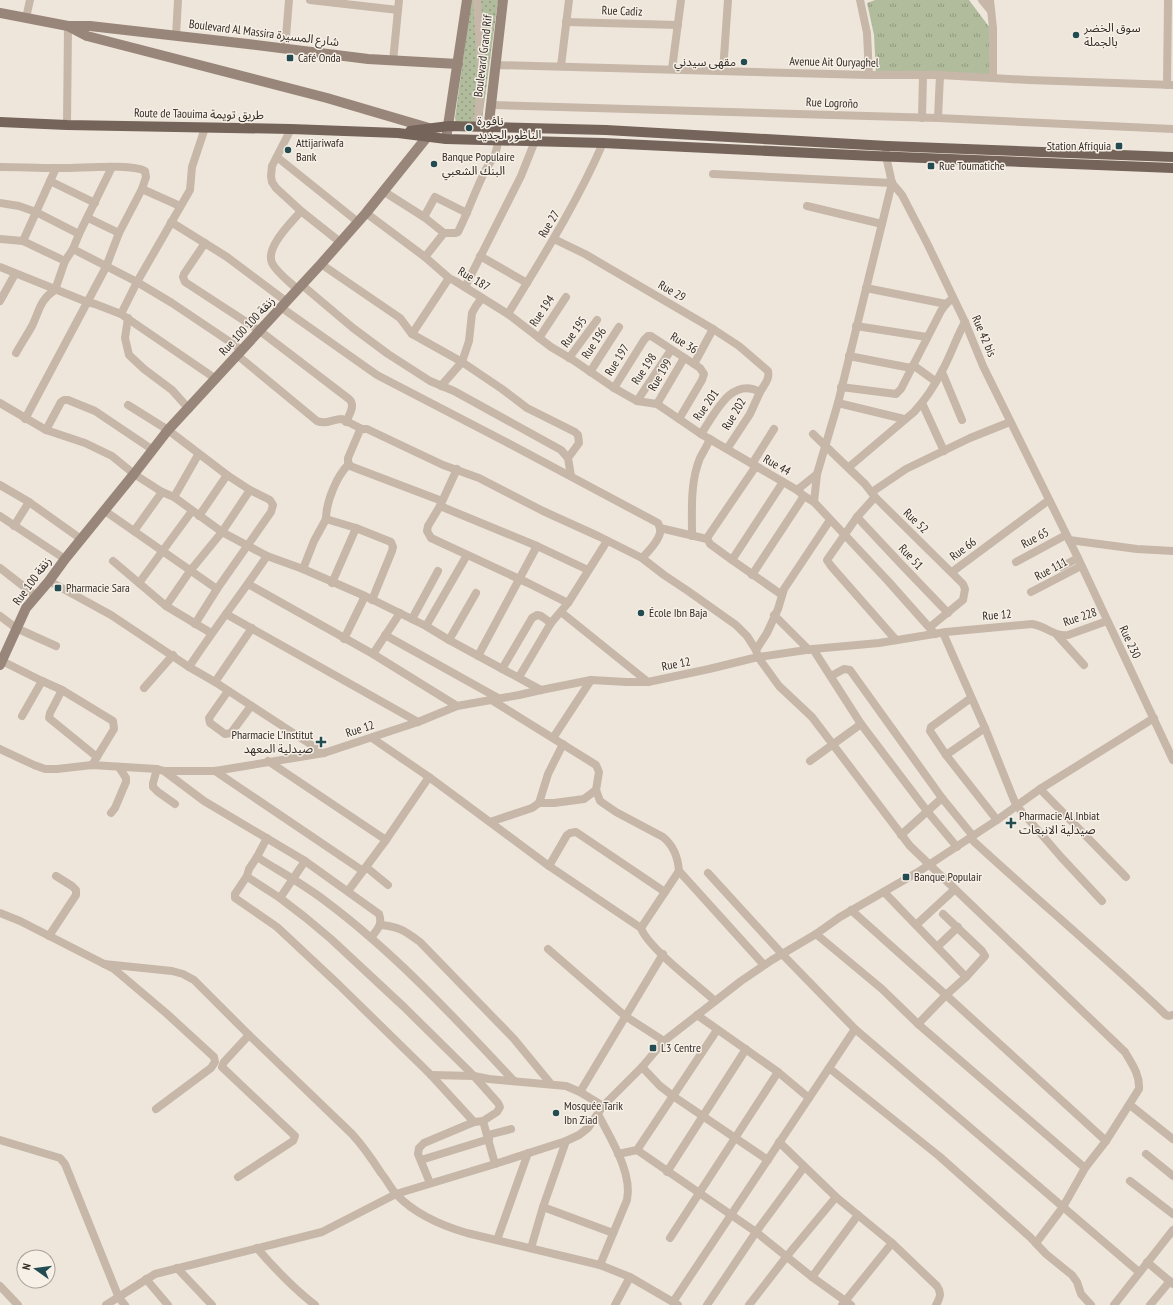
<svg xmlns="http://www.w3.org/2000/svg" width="1173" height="1305" font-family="'PT Sans Narrow','Noto Sans Arabic',sans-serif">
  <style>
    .grass { fill: url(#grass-tufts) }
    .park { fill: url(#park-dots) }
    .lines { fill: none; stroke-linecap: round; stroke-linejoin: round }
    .street { stroke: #c6b7a9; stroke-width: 8 }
    .secondary { stroke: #99867a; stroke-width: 10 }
    .primary { stroke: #74645a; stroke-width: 10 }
    .poi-dot { fill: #224c51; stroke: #f7f0e7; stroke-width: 1.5 }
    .labels { text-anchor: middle; stroke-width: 3; stroke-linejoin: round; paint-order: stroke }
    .street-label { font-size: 12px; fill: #342c28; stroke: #f7f0e7 }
    .poi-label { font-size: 12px; fill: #342c28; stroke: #f7f0e7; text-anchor: start }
  </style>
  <defs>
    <pattern id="grass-tufts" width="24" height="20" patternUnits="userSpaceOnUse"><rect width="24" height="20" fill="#b1bc9d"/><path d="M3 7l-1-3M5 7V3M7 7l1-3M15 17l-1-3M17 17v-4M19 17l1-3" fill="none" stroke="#919980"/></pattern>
    <pattern id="park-dots" width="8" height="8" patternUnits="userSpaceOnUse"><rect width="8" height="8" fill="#b1bc9d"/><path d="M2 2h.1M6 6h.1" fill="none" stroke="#919980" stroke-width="1.8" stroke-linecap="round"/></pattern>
  </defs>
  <rect width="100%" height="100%" fill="#efe6db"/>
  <path class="grass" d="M875 0H969L990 28 992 79 876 75 874 35 867 3Z"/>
  <path class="park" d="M471 0H498L482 120 480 122 456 123 455 118Z"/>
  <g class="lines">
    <g class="street">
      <path d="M310 0 398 10"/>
      <path d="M860 0 867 33 869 75"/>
      <path d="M982 0 991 11"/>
      <path d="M990 0 993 28V78"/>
      <path d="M26 18 30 0"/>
      <path d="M566 22 678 25"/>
      <path d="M176 36 178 0"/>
      <path d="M285 49 289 0"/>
      <path d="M393 61 399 0"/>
      <path d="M495 65 869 75H940L1029 80 1173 85"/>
      <path d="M561 66 569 0"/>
      <path d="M672 69 681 0"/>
      <path d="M723 71 728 0"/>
      <path d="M1167 85 1168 0"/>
      <path d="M491 105 938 118 1173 129"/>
      <path d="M922 118 923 75"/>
      <path d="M938 118 940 75"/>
      <path d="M67 125 68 26"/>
      <path d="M477 127 481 87V63L477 0"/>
      <path d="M291 129 272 166 271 176 272 182 276 188 301 211 340 242"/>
      <path d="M886 151V156L892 183 902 195 927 243 965 322 983 366 1078 558 1173 760"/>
      <path d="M277 157 358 222"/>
      <path d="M0 167C19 167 37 168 56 168 76 169 130 163 145 171L146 177 142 189 119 233 106 267 25 419"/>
      <path d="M713 174 892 183"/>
      <path d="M50 181 95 203"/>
      <path d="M142 189 180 206"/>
      <path d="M383 191 424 217 444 233H456L458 232C468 212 475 191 485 171 492 158 497 156 498 140"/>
      <path d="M0 203 19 206 36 212 79 234"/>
      <path d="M807 206 882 224"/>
      <path d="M366 213 425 257 449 278 455 281 508 314 551 347 573 360 614 388 637 401 657 404 701 434 797 490 804 496 814 502 888 581 935 634"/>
      <path d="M424 217 435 197 467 213"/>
      <path d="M88 218 119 233"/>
      <path d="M171 222 227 257 287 302"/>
      <path d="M0 239 23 241 65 261"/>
      <path d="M554 239 585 254 713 329 739 346 768 371C770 379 764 385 760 392 731 376 715 414 701 434"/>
      <path d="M23 241 56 168"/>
      <path d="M205 243 184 274 183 277 185 282 260 331 349 399C356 405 349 415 346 422"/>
      <path d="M73 249 137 282 172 303 242 350"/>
      <path d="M480 256 527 283"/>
      <path d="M425 257 444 233"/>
      <path d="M321 264 400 318 412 334 462 362 502 389 527 408 575 432 578 435 579 443 568 458"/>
      <path d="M0 267 87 302 95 304 121 314 216 379"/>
      <path d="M302 285 353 328 388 354 430 381 454 391 561 450 568 458 571 476"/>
      <path d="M465 287 521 176 535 141"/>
      <path d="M866 288 946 304"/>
      <path d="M298 290C290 282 277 273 272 263 265 247 292 222 301 211"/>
      <path d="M0 301 15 274"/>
      <path d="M282 308 377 375 506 442 658 523C659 526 661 529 660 533 658 541 648 552 642 558"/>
      <path d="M121 314 137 282 190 190 192 167 205 128"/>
      <path d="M508 314C542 258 577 203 603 143"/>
      <path d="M128 318 125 338 129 355 144 369 172 390 189 409"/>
      <path d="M856 326 927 337"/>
      <path d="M412 334 449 278"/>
      <path d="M539 338 566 297"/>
      <path d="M16 353C21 344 27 335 32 326 39 312 40 299 55 290L65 261 73 249 79 234 112 167"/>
      <path d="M237 355 317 421C326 425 332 419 342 419L362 429"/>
      <path d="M849 356 911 368"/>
      <path d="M569 358 597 320"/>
      <path d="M694 364 713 329"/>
      <path d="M913 365 935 381"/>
      <path d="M590 372 619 327"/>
      <path d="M942 372 962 420"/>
      <path d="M441 386 462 362 469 341 472 313 476 306 482 298"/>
      <path d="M841 387 896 394 901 389 941 311 946 304 953 298"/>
      <path d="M614 388 644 340 648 336H651L694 364 700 368 704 374 702 380 679 419"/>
      <path d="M637 401 671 350"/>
      <path d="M0 403 46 430 85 443 112 456 134 474 162 492 174 497 222 532 267 556 303 569 365 596 426 626 449 640 541 690"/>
      <path d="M838 403 904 419"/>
      <path d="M922 403 944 451"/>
      <path d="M657 404 684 358"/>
      <path d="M128 405 168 430 227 475 250 490 270 500 273 505 271 512 217 589 195 624"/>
      <path d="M46 430 61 402 64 400H68L95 411 153 450"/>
      <path d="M813 434 865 484 875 497 963 584 965 589 963 600 930 627"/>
      <path d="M727 449 750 414 760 392"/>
      <path d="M349 464C337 475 326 502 326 519L356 528 391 542 393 547 392 551 372 600"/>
      <path d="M752 464 774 429"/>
      <path d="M756 466 707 538 710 544 732 560 783 482"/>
      <path d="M849 467 914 412C925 400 935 385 942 371 951 355 956 338 965 322"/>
      <path d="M457 469 440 506 428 526 427 531 431 538 528 583 568 603"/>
      <path d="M0 485 29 502 81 539"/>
      <path d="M797 490 817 474"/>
      <path d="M872 492 906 469 970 438 1010 422"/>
      <path d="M174 497 198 455"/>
      <path d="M875 497 857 517 827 560 831 566 896 640"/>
      <path d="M442 501 350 466 348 462V458L360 430 364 429H367L443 465 479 478 543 511 598 536 642 558 664 575 688 591 736 625 747 636 756 650 758 657 779 686 812 717 910 846 1125 1052C1132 1064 1140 1075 1139 1089L1106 1141 1085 1168 1063 1207 1036 1243"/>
      <path d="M814 502 817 474 838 403 892 183"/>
      <path d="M440 506 537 546 588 570"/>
      <path d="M105 511 217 589"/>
      <path d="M0 516 65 559"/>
      <path d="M199 516 227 475"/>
      <path d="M857 517 901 564 948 613"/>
      <path d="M14 526 29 502"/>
      <path d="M660 528 707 539"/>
      <path d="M134 531 162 492"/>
      <path d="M692 536C692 510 690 482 700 458 703 452 707 446 710 439"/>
      <path d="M1069 540 1137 549 1173 551"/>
      <path d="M732 560 782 595"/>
      <path d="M113 561 166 606 211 633"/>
      <path d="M1016 562 1066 535"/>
      <path d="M1061 567 1078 558"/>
      <path d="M0 568 36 596"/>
      <path d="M303 569 314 541 326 519"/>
      <path d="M952 572 1049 500"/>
      <path d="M752 575 804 496"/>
      <path d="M49 581 111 615 189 667 215 682 324 753"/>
      <path d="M139 583 192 511"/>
      <path d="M332 583 356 528"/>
      <path d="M248 584 373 654 457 706"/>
      <path d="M1031 592 1081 566"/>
      <path d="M166 606 190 571 222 532 250 490"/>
      <path d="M561 612 648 682"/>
      <path d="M226 614 418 722"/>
      <path d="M774 615 809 650"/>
      <path d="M0 616 16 628 56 646"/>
      <path d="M412 619 438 571"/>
      <path d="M426 626 467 555"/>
      <path d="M943 633 985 728 1016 805 1061 857 1102 901"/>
      <path d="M385 635 498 698"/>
      <path d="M1057 635 1084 665"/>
      <path d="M344 639 365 596"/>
      <path d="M449 640 476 593"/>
      <path d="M813 649 861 724 927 811 957 847"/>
      <path d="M756 650 767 633 778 609 784 589 830 520"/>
      <path d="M373 654 400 613"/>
      <path d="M478 656 537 546"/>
      <path d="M2 661 42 681 62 690 113 721 114 729 92 765"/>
      <path d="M189 667C214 629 242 593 267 556"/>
      <path d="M502 669 532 618 537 615 541 616 551 623"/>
      <path d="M831 676 844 669 850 670 942 798 973 836"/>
      <path d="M519 677 551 623 568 603 607 541"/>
      <path d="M215 682 252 628"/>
      <path d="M144 688 173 655"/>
      <path d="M62 690 50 713 49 718 97 757"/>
      <path d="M228 691 209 718 210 723 225 734 231 733 251 706"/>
      <path d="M971 698 931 727 930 731 946 755 997 820"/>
      <path d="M490 699 596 765 599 772 596 790 600 801 616 812 663 837C674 846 678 857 679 871L764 965"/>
      <path d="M22 716 42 681"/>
      <path d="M372 738 429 777 549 866 641 928C648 948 698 985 715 1001"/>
      <path d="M553 738 591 680"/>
      <path d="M0 749 34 765 45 769H57L92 765 157 769 164 771H215L324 753 418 722 457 706 519 695 541 690 591 680 627 682H648L709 669 758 657 813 649 879 643 946 632 1032 624C1046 626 1054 637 1068 635L1107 621"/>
      <path d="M946 755 985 728"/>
      <path d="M268 761 386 840"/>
      <path d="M810 761 861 724"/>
      <path d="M157 769 153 783V787L158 792 175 804"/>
      <path d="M164 771 204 801 305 861 379 914C383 925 377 929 371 938"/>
      <path d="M215 771 363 871"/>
      <path d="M1040 789 1126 877"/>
      <path d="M539 803H554L584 799 596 790"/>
      <path d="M111 813 115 808 126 782V778L119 767"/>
      <path d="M490 822 532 808 539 803 548 774 563 744"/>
      <path d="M901 835 942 798"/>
      <path d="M267 838 257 857 249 869 247 876 249 878 280 898 306 918 331 939 404 1007 474 1076 489 1079 566 1086 580 1092 603 1106"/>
      <path d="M970 838C1035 898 1102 954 1166 1015L1168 1016 1173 1015"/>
      <path d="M257 857C279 871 303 884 324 900 394 952 454 1017 514 1081"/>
      <path d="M549 866 567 835 570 833 576 832 665 892"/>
      <path d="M366 867 388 885"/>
      <path d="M708 873 783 955 855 1029 1139 1272"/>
      <path d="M247 876 235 894V898L277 927 339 985 431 1075 474 1122"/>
      <path d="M348 891 386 840 429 777"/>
      <path d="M884 892 966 977"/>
      <path d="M280 898 305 861"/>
      <path d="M851 910 946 995 1106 1141"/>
      <path d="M0 913 20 921 114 969 166 1013 214 1057 215 1062 211 1068 156 1109"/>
      <path d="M381 925C400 927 405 931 420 942L514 1039 551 1084"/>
      <path d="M916 925 955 889"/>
      <path d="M641 928 679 871"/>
      <path d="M816 934 882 989 918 1024 1085 1168"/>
      <path d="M49 936 76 895V890L72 886 56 876"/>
      <path d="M937 947 958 927"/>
      <path d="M548 949 625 1016 664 1041"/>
      <path d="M104 964 172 971 183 974 194 980 249 1035 352 1134C363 1146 372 1159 381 1173 387 1180 391 1189 397 1195 415 1214 443 1226 467 1233L600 1265 630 1277 678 1305"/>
      <path d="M697 1015 778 1072 809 1098"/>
      <path d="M918 1024 946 995 966 977 985 956 982 951 943 914"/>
      <path d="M642 1067 660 1086 673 1096 768 1160"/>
      <path d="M829 1068 939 1156 1030 1237 1046 1254 1072 1275 1077 1282 1081 1294 1091 1305"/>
      <path d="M580 1092 663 954"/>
      <path d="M1130 1105 1173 1139"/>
      <path d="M598 1114C610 1138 633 1173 627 1200L600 1265"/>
      <path d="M483 1121 495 1164"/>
      <path d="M488 1135 511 1129"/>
      <path d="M0 1140 60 1158 65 1164 119 1298 125 1305"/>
      <path d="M779 1142 836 1197 892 1243 937 1286C942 1293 940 1298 936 1305"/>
      <path d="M637 1150 756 1232 812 1277 851 1305"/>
      <path d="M618 1154 637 1150 717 1030"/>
      <path d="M1146 1154 1173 1176"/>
      <path d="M421 1160 489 1139"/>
      <path d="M667 1172 746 1049"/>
      <path d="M238 1177 293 1141 295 1136 222 1067 224 1062 249 1035"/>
      <path d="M1130 1181 1173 1214"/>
      <path d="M430 1183 418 1154 419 1148 424 1143 474 1122 483 1121 497 1112 500 1107 498 1103 474 1076 431 1075"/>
      <path d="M543 1207 613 1233"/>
      <path d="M670 1238 778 1072"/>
      <path d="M497 1240 528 1153"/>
      <path d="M257 1248C275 1269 293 1288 315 1305"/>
      <path d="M531 1248 543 1207 566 1141"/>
      <path d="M1147 1262 1173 1284"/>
      <path d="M177 1268 212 1305"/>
      <path d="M812 1277 858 1215"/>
      <path d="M146 1279 168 1305"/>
      <path d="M0 1286 18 1305"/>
      <path d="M106 1305 155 1274 322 1232 396 1194 495 1164 566 1141 579 1135 588 1128 603 1106 642 1067 664 1041 741 981 772 960 816 934 840 917 918 872 997 820 1040 789 1154 718"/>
      <path d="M615 1305 630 1277"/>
      <path d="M674 1305 673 1302 855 1029"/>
      <path d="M707 1305 756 1232 804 1167"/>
      <path d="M749 1305 787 1256 836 1197"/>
      <path d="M842 1305 892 1243"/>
      <path d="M1114 1305 1173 1230"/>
      <path d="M1150 1305 1170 1281"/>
    </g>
    <g class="secondary">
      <path d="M0 13 68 26 87 36 327 98 429 128 427 137 366 213 321 264 168 430 134 474 65 559 49 581 26 608 0 665"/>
      <path d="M68 26H90L248 44 368 59 458 64"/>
      <path d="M446 139 467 0"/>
      <path d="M487 140 503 0"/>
    </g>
    <g class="primary">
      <path d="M0 122 67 125 291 129 398 133 446 139 603 143 874 156 1173 168"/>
      <path d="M410 131 449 126 606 130 887 146 1173 157"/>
    </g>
  </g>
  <g class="poi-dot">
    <circle cx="1076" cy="35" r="4"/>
    <rect x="286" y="54" width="8" height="8" rx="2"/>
    <circle cx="744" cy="62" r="4"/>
    <circle cx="469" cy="128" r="4"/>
    <rect x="1115" y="142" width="8" height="8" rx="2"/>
    <circle cx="288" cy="150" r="4"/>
    <circle cx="434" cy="164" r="4"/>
    <rect x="927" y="162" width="8" height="8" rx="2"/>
    <rect x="54" y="584" width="8" height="8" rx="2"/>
    <circle cx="641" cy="613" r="4"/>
    <path d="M319 736h4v4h4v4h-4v4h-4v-4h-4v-4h4z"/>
    <path d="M1009 817h4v4h4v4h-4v4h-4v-4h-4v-4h4z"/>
    <rect x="902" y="873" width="8" height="8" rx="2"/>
    <rect x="649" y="1044" width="8" height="8" rx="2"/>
    <circle cx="556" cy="1113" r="4"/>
  </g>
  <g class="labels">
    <g class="street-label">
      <text transform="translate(622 11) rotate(2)" y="4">Rue Cadiz</text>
      <text transform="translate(264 33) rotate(7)" y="4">Boulevard Al Massira شارع المسيرة</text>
      <text transform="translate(483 56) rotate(-83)" y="4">Boulevard Grand Rif</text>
      <text transform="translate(834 62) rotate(1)" y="4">Avenue Ait Ouryaghel</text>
      <text transform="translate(832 103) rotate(2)" y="4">Rue Logroño</text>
      <text transform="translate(199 114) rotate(1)" y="4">Route de Taouima طريق تويمة</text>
      <text transform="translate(549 224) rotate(-59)" y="4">Rue 27</text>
      <text transform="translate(474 279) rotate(31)" y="4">Rue 187</text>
      <text transform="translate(672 291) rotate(30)" y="4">Rue 29</text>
      <text transform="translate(542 311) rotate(-56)" y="4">Rue 194</text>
      <text transform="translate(247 326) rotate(-47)" y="4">Rue 100 زنقة 100</text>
      <text transform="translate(574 332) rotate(-54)" y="4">Rue 195</text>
      <text transform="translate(984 336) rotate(67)" y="4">Rue 42 bis</text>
      <text transform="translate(594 343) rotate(-57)" y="4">Rue 196</text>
      <text transform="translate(684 343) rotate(32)" y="4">Rue 36</text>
      <text transform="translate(617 360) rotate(-58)" y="4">Rue 197</text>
      <text transform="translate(644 369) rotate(-56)" y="4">Rue 198</text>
      <text transform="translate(660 375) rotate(-60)" y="4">Rue 199</text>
      <text transform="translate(706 405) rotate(-55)" y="4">Rue 201</text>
      <text transform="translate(734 414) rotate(-59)" y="4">Rue 202</text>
      <text transform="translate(777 465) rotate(30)" y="4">Rue 44</text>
      <text transform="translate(916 521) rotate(44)" y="4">Rue 52</text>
      <text transform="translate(1035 538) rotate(-28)" y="4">Rue 65</text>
      <text transform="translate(963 549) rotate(-37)" y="4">Rue 66</text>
      <text transform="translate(911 557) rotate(47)" y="4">Rue 51</text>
      <text transform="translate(1051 569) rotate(-28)" y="4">Rue 111</text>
      <text transform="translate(32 581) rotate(-54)" y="4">Rue 100 زنقة</text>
      <text transform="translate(997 615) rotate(-5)" y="4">Rue 12</text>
      <text transform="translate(1080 617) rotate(-19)" y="4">Rue 228</text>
      <text transform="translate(1130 642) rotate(65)" y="4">Rue 230</text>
      <text transform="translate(676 664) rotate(-11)" y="4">Rue 12</text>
      <text transform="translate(360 729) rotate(-18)" y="4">Rue 12</text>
    </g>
    <g class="poi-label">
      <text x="1084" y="32">سوق الخضر<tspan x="1084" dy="14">بالجملة</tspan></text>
      <text x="298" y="62">Café Onda</text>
      <text x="736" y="66" text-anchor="end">مقهى سيدني</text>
      <text x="477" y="125">نافورة<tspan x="477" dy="14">الناظور الجديد</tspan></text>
      <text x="296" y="147">Attijariwafa<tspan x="296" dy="14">Bank</tspan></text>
      <text x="1111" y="150" text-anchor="end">Station Afriquia</text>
      <text x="442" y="161">Banque Populaire<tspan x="442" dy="14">البنك الشعبي</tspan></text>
      <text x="939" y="170">Rue Toumatiche</text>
      <text x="66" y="592">Pharmacie Sara</text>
      <text x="649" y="617">École Ibn Baja</text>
      <text x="313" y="739" text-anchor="end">Pharmacie L'Institut<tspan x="313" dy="14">صيدلية المعهد</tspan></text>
      <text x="1019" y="820">Pharmacie Al Inbiat<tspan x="1019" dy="14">صيدلية الانبعات</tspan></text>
      <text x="914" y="881">Banque Populair</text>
      <text x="661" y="1052">L3 Centre</text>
      <text x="564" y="1110">Mosquée Tarik<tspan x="564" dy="14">Ibn Ziad</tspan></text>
    </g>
  </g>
  <g transform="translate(36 1269) rotate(284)"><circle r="19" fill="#f7f0e7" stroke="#a9a29b"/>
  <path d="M0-3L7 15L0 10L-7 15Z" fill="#224c51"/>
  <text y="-6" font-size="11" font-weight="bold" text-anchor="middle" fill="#342c28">N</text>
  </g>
</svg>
